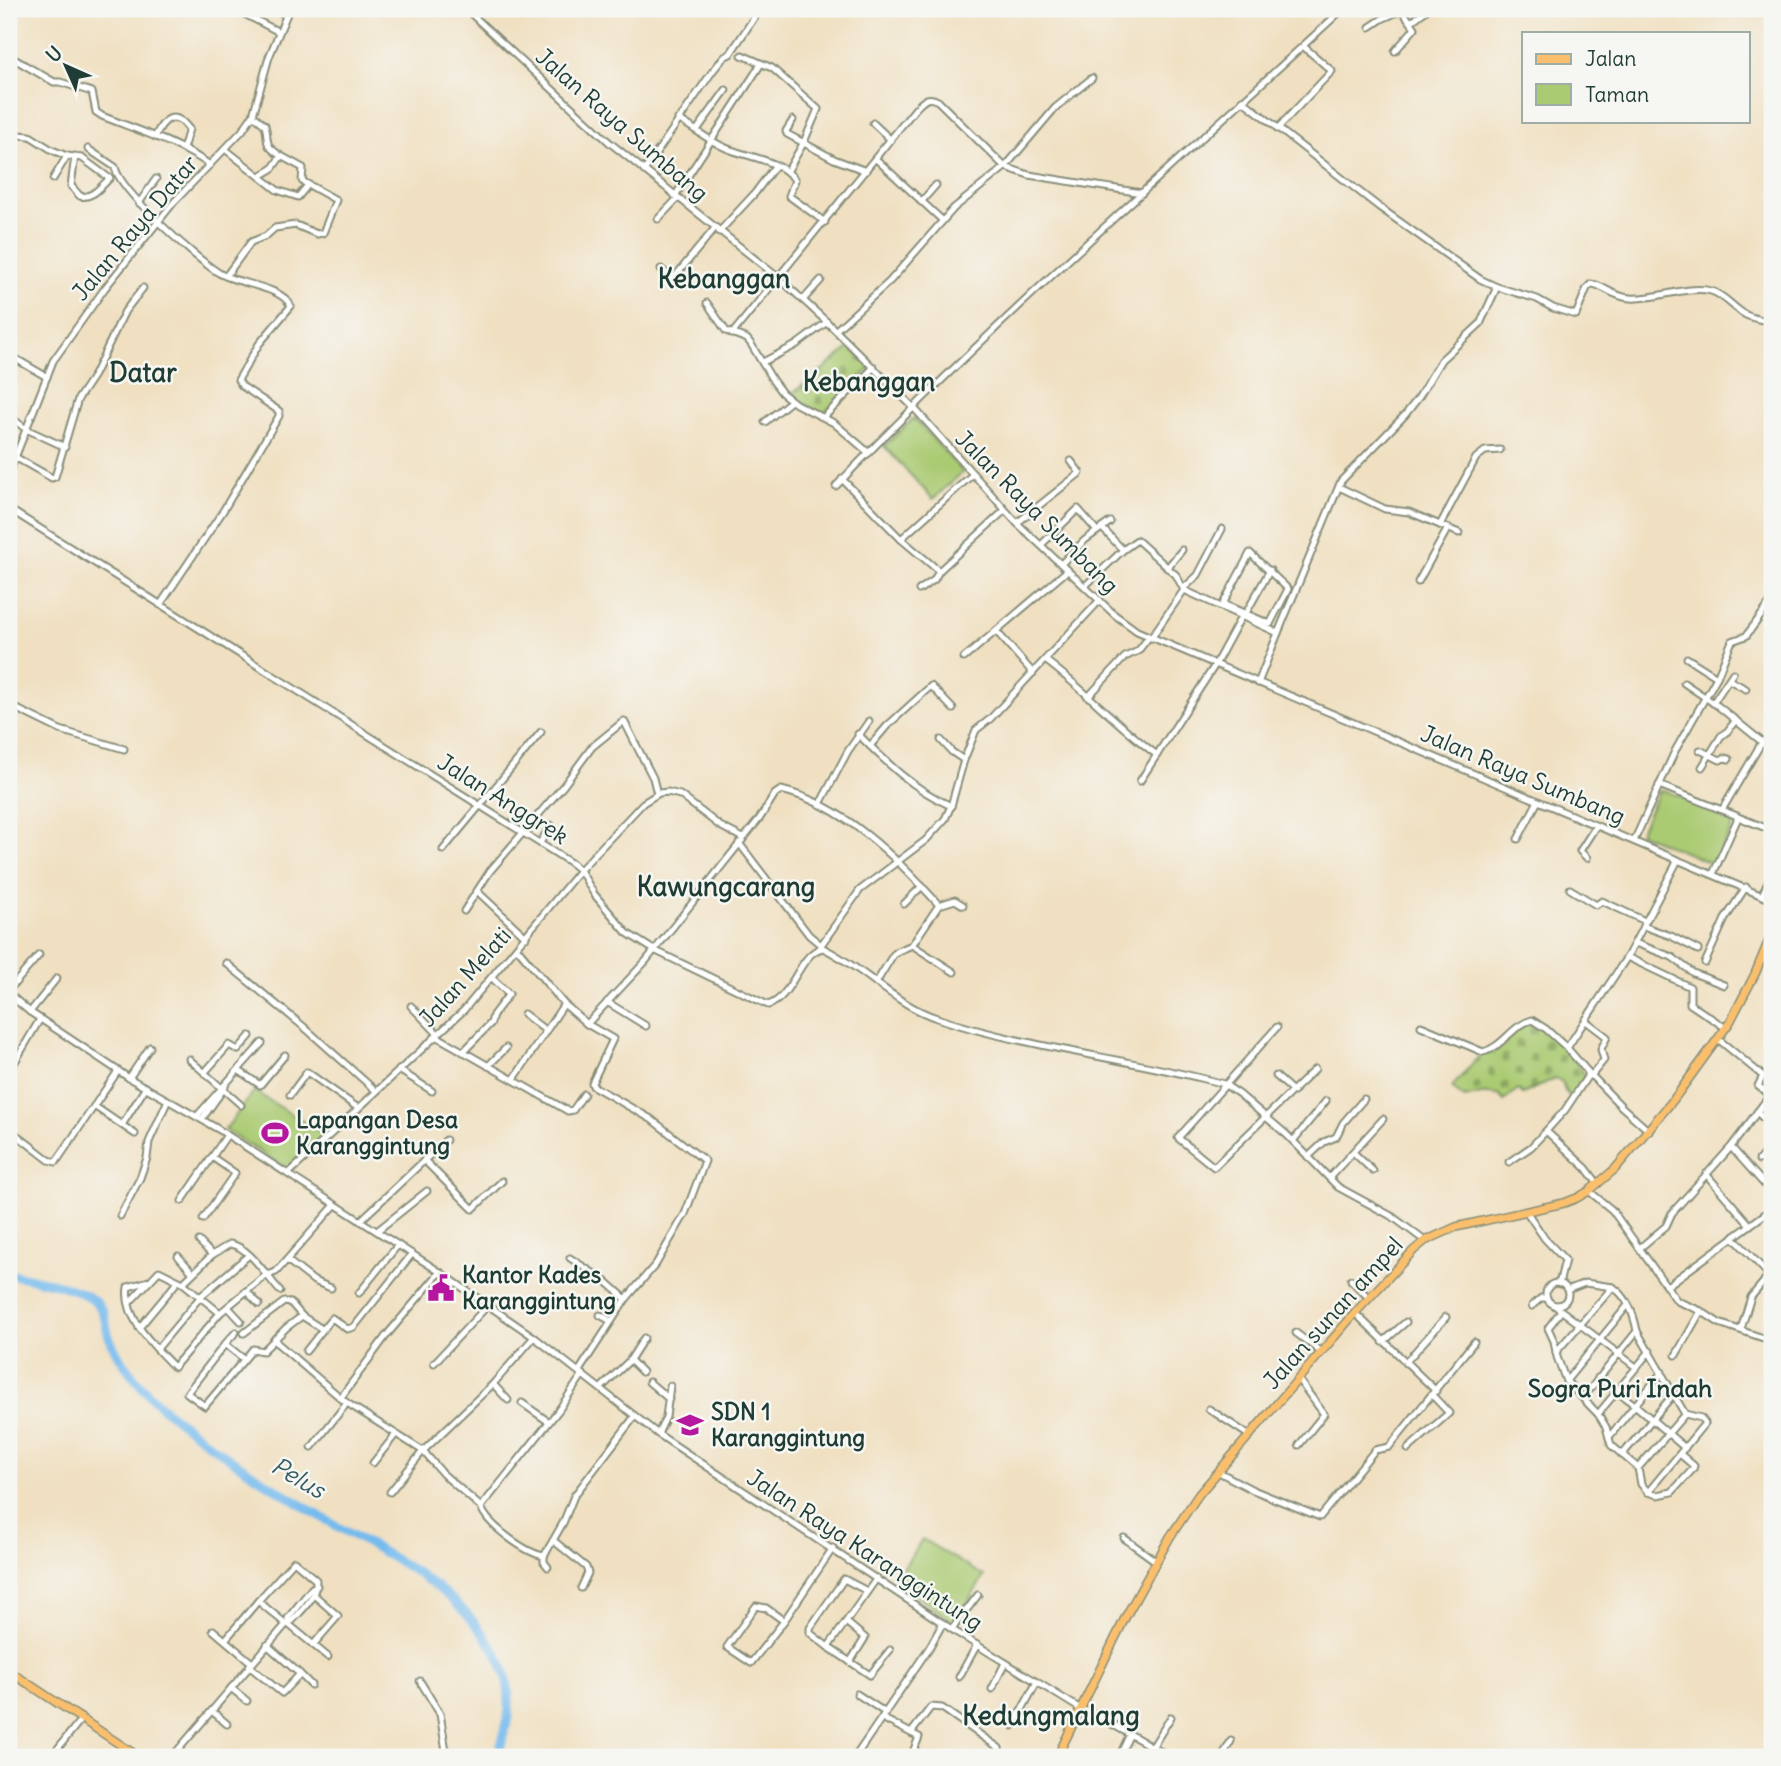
<svg xmlns="http://www.w3.org/2000/svg" width="1781" height="1766" font-family="Delius,sans-serif">
  <style>
    .cemetery { fill: url(#cemetery-stones); stroke: #658454; stroke-width: 2 }
    .green { fill: #abcb73; stroke: #658454; stroke-width: 2 }
    .lines { fill: none; stroke-linecap: round; stroke-linejoin: round }
    .river { stroke: #76bbed; stroke-width: 9 }
    .minor-casing { stroke: #888e7a; stroke-width: 9 }
    .major-casing { stroke: #888e7a; stroke-width: 10 }
    .minor { stroke: #fff; stroke-width: 5 }
    .major { stroke: #f9bf6d; stroke-width: 7 }
    .labels { text-anchor: middle; stroke-width: 5; stroke-linejoin: round; paint-order: stroke }
    .street-label { font-size: 23px; fill: #1f3d34; stroke: #f6f6f2 }
    .poi-label { font-size: 23px; font-weight: bold; fill: #1f3d34; stroke: #f6f6f2; text-anchor: start }
    .neighbourhood-label { font-size: 24px; font-weight: bold; fill: #1f3d34; stroke: #f6f6f2 }
    .water-label { font-size: 24px; font-style: italic; fill: #355c62; stroke: #f6f6f2 }
    .quarter-label { font-size: 26px; font-weight: bold; fill: #1f3d34; stroke: #f6f6f2 }
  </style>
  <defs>
    <pattern id="cemetery-stones" width="16" height="16" patternUnits="userSpaceOnUse" patternTransform="scale(1.75)"><rect width="16" height="16" fill="#abcb73"/><path d="M2 7V4a2 2 0 0 1 4 0v3zM10 15v-3a2 2 0 0 1 4 0v3z" fill="#8ba65f"/></pattern>
  </defs>
  <rect width="100%" height="100%" fill="#f6f6f2"/>
  <filter id="ink" filterUnits="userSpaceOnUse"><feTurbulence type="fractalNoise" baseFrequency=".0143" numOctaves="2"/><feDisplacementMap in="SourceGraphic" scale="14" xChannelSelector="R" yChannelSelector="G"/><feConvolveMatrix kernelMatrix="1 2 1 2 8 2 1 2 1" color-interpolation-filters="sRGB"/></filter>
  <filter id="wash" filterUnits="userSpaceOnUse"><feTurbulence type="fractalNoise" baseFrequency=".00686" numOctaves="4" result="noise"/><feDisplacementMap in="SourceGraphic" scale="28" xChannelSelector="R" yChannelSelector="G"/><feGaussianBlur stdDeviation="1.57" result="paint"/><feColorMatrix in="noise" values="0 0 0 0 0 0 0 0 0 0 0 0 0 0 0 0 0 1.4 0 .05"/><feComposite in="paint" operator="in"/></filter>
  <g filter="url(#wash)">
    <rect width="100%" height="100%" fill="#f0e0c1"/>
    <g class="cemetery">
      <path d="M850 347 871 368 823 414 803 404 792 394C811 378 831 364 850 347Z"/>
      <path d="M1526 1023H1537C1555 1039 1573 1054 1585 1076L1571 1098 1565 1091 1562 1082 1555 1078 1523 1094 1518 1089 1504 1101 1499 1095C1494 1095 1487 1093 1482 1094 1464 1096 1468 1104 1452 1087L1481 1054 1493 1052Z"/>
    </g>
    <g class="green">
      <path d="M914 418 963 472 933 499 884 446Z"/>
      <path d="M1663 790 1734 818 1735 821 1715 865 1639 833 1659 791Z"/>
      <path d="M254 1091 325 1135 287 1169 225 1130Z"/>
      <path d="M922 1539 984 1576 955 1623 895 1581Z"/>
    </g>
    <g class="lines">
      <path class="river" d="M9 1274C34 1280 81 1285 98 1305 107 1315 105 1328 110 1339 120 1363 146 1394 165 1410 216 1452 272 1487 328 1521 396 1561 453 1583 497 1654 507 1671 511 1697 508 1716 506 1730 501 1744 498 1757"/>
    </g>
  </g>
  <g filter="url(#ink)">
    <g class="lines">
      <defs>
        <g id="minor">
          <path d="M235 9 279 32"/>
          <path d="M275 9 286 15"/>
          <path d="M466 9 609 142 780 279 827 322 914 408 1017 523 1115 615 1137 631 1772 900"/>
          <path d="M1412 21 1428 9"/>
          <path d="M1370 27 1382 19 1402 10"/>
          <path d="M1395 51 1415 28 1401 9"/>
          <path d="M742 55 772 68 818 109 804 142 787 172"/>
          <path d="M9 56 54 82H60L92 92 96 112 102 116C137 130 179 143 210 165"/>
          <path d="M1242 100 1379 207 1480 279 1497 287 1537 299 1553 308 1576 315 1587 288 1591 284C1602 284 1612 297 1630 298 1656 300 1687 285 1711 291 1725 295 1733 308 1746 315 1754 319 1764 320 1772 322"/>
          <path d="M253 115 265 125C270 144 262 143 281 156L272 169 260 176"/>
          <path d="M678 119C694 128 709 141 726 148 747 157 781 160 795 180L789 196 825 222"/>
          <path d="M793 120 786 131 787 134 834 159 866 171"/>
          <path d="M873 123 891 140"/>
          <path d="M1277 129 1332 71 1303 46"/>
          <path d="M697 130 726 90"/>
          <path d="M9 134 30 136 52 150 67 156 82 158 109 178"/>
          <path d="M155 137C163 119 174 109 189 129L183 149"/>
          <path d="M88 149 115 167C119 190 196 259 219 273 236 284 282 286 291 306L259 344 238 380 242 386 279 411V416L223 511 160 605"/>
          <path d="M225 149 277 190 298 197 308 185"/>
          <path d="M75 156 71 186 80 196C93 199 101 186 110 178"/>
          <path d="M876 159 942 220"/>
          <path d="M644 171 712 72 724 57 730 54 760 9"/>
          <path d="M53 179 67 156"/>
          <path d="M675 196 761 64"/>
          <path d="M921 202 936 185"/>
          <path d="M139 203 156 179"/>
          <path d="M658 219 678 198"/>
          <path d="M719 232 755 193 775 166"/>
          <path d="M661 269 673 279 715 228"/>
          <path d="M226 276 251 242 266 236 275 228 296 225 317 234 323 233 336 200 302 181 303 168 281 156"/>
          <path d="M803 300 821 280"/>
          <path d="M707 303 726 331 747 339 751 344 773 381 782 393 796 404 834 423 869 453"/>
          <path d="M836 330 890 281 954 208 1005 167 1055 108 1092 78"/>
          <path d="M732 334 916 108C924 100 928 95 938 101L1005 167 1029 175 1142 193"/>
          <path d="M9 355 47 377"/>
          <path d="M763 362 796 345 827 322"/>
          <path d="M9 416 26 429 65 447"/>
          <path d="M824 417 874 367"/>
          <path d="M765 422 791 401"/>
          <path d="M15 457 52 478 55 477 78 399 94 375 125 311 143 288"/>
          <path d="M9 473 53 361 105 288 174 202 242 131 253 115 269 57 289 9"/>
          <path d="M842 479 901 539 939 571"/>
          <path d="M836 486C997 319 1173 166 1343 9"/>
          <path d="M1339 487 1385 509 1409 512 1459 533"/>
          <path d="M9 509 571 863 580 870 594 894 627 933 654 950 768 1005C793 998 799 952 823 948 863 967 894 1004 937 1018 1030 1049 1129 1058 1224 1084L1239 1094 1287 1135 1338 1187 1393 1217 1425 1241"/>
          <path d="M1017 523 1080 473 1071 461"/>
          <path d="M1440 525 1476 458 1485 451 1500 450"/>
          <path d="M1102 528 1123 550"/>
          <path d="M901 539 973 474"/>
          <path d="M1041 545 1078 509 1097 531"/>
          <path d="M1250 553 1288 589 1270 624 1223 604Z"/>
          <path d="M1061 564 1085 540 1110 522"/>
          <path d="M1167 568 1182 550"/>
          <path d="M1418 582 1448 528"/>
          <path d="M1085 586 1123 550 1137 540 1176 575 1184 590 1151 638"/>
          <path d="M1184 588 1198 575 1222 529"/>
          <path d="M919 590 934 580 939 571 1005 510"/>
          <path d="M1184 590 1278 633 1258 683"/>
          <path d="M1246 613 1270 570"/>
          <path d="M997 632 1033 673"/>
          <path d="M1278 633 1341 481 1405 415 1419 397 1441 360 1480 324 1497 287"/>
          <path d="M964 658 1068 570"/>
          <path d="M1687 658 1717 677"/>
          <path d="M1045 660C1084 689 1117 725 1157 755"/>
          <path d="M1729 680 1746 689"/>
          <path d="M1684 683 1718 706 1772 750"/>
          <path d="M1088 697 1125 657 1138 651 1149 637"/>
          <path d="M1713 703 1733 673"/>
          <path d="M9 705 60 730 124 749"/>
          <path d="M858 734C889 765 912 788 951 806"/>
          <path d="M941 740 952 752 964 760"/>
          <path d="M870 746 887 726 931 686 953 709"/>
          <path d="M1700 750 1720 760 1724 758 1729 759"/>
          <path d="M1702 767 1721 736 1726 733 1736 720"/>
          <path d="M1140 781 1215 665 1241 617"/>
          <path d="M1659 785 1737 816V820L1713 874"/>
          <path d="M820 804 848 751 869 721"/>
          <path d="M1722 810 1762 742"/>
          <path d="M1738 817 1766 828"/>
          <path d="M1518 839 1538 801"/>
          <path d="M1634 841 1675 751 1717 677 1732 641 1746 636 1771 602"/>
          <path d="M540 843 551 825"/>
          <path d="M739 843 809 935 821 945"/>
          <path d="M443 850 541 732"/>
          <path d="M1587 858 1580 851 1596 826"/>
          <path d="M1570 889 1596 905 1602 901 1645 921"/>
          <path d="M478 892 526 937"/>
          <path d="M1762 895 1772 874"/>
          <path d="M904 904 922 886"/>
          <path d="M939 905 955 900 963 905"/>
          <path d="M464 911 490 871 564 785 592 747 624 721 653 778 657 794"/>
          <path d="M9 921 12 925 9 932"/>
          <path d="M1643 926 1671 936 1698 950"/>
          <path d="M1635 943 1672 957 1693 973 1724 985"/>
          <path d="M912 945 954 972"/>
          <path d="M517 948 564 1004 587 1024 613 1039 592 1083 593 1086 651 1119 705 1161 685 1214 656 1264 626 1299 579 1371"/>
          <path d="M819 948 860 890 926 840 945 819 951 806 964 760 976 730 990 719 1100 600"/>
          <path d="M1627 957 1690 987V1004L1726 1028"/>
          <path d="M226 963 304 1027 376 1091"/>
          <path d="M1705 963 1725 919 1746 887"/>
          <path d="M9 990 39 955"/>
          <path d="M9 994 30 1012 129 1078 218 1129 440 1272 534 1337 658 1434 959 1634 1079 1708 1096 1715 1170 1757"/>
          <path d="M607 1002 646 1026"/>
          <path d="M411 1006 438 1034"/>
          <path d="M30 1012 57 978"/>
          <path d="M524 1014 545 1030"/>
          <path d="M1586 1021 1607 1037 1601 1049 1604 1060 1591 1076"/>
          <path d="M587 1024 645 962 760 818 775 794 781 790C843 804 898 859 939 905L912 945 898 951 893 955 876 983"/>
          <path d="M1421 1026 1483 1052C1503 1047 1512 1025 1532 1020L1546 1029 1567 1048"/>
          <path d="M1277 1027 1178 1138 1214 1167 1315 1069"/>
          <path d="M436 1036 568 1111 573 1110 584 1094"/>
          <path d="M1718 1039 1763 1076 1758 1086 1772 1096"/>
          <path d="M463 1052 491 1023 493 1015 509 994 492 978"/>
          <path d="M189 1059 241 1105"/>
          <path d="M488 1066 506 1048"/>
          <path d="M238 1070 260 1085 285 1055"/>
          <path d="M399 1070 432 1091"/>
          <path d="M1587 1071 1622 1107 1649 1131"/>
          <path d="M9 1072 40 1019"/>
          <path d="M205 1072 229 1045 238 1050 250 1036"/>
          <path d="M1276 1076 1294 1092"/>
          <path d="M129 1078 150 1047"/>
          <path d="M514 1079 564 1004"/>
          <path d="M290 1095 307 1072 358 1108"/>
          <path d="M94 1106 135 1134"/>
          <path d="M1757 1112 1772 1127"/>
          <path d="M197 1116 262 1043"/>
          <path d="M202 1119 225 1087"/>
          <path d="M122 1125 146 1087"/>
          <path d="M9 1129 49 1160 56 1162 118 1071"/>
          <path d="M1293 1141 1326 1101"/>
          <path d="M1731 1147 1772 1193"/>
          <path d="M1353 1152 1373 1171"/>
          <path d="M1308 1157 1324 1142 1336 1137 1343 1123 1364 1099"/>
          <path d="M424 1160 473 1209 502 1181"/>
          <path d="M1759 1160 1772 1144"/>
          <path d="M1509 1162 1531 1147 1546 1131"/>
          <path d="M288 1174 464 1010 580 870 643 803 659 793 668 792 680 795 720 826 743 838"/>
          <path d="M1706 1174 1750 1225"/>
          <path d="M1329 1178 1383 1119"/>
          <path d="M1598 1184 1586 1168 1546 1131 1565 1110 1587 1077V1071L1567 1048 1627 957 1678 860"/>
          <path d="M1589 1191 1612 1210 1677 1301 1701 1311 1719 1323 1772 1341"/>
          <path d="M182 1201 227 1135"/>
          <path d="M1526 1211 1545 1239 1565 1260 1559 1284"/>
          <path d="M120 1216 140 1178 147 1158 149 1142 168 1100"/>
          <path d="M203 1219 235 1173 212 1157"/>
          <path d="M360 1221 446 1140"/>
          <path d="M377 1231 427 1191"/>
          <path d="M1733 1237 1769 1275"/>
          <path d="M199 1241 212 1255"/>
          <path d="M1641 1247 1666 1226 1672 1213 1731 1147 1770 1095"/>
          <path d="M178 1256 193 1273"/>
          <path d="M570 1258 607 1282 626 1299"/>
          <path d="M287 1260 314 1281 331 1288"/>
          <path d="M440 1272 386 1336 342 1396V1399L347 1403 423 1451 493 1384 534 1337"/>
          <path d="M1351 1280 1369 1298"/>
          <path d="M149 1281 128 1287C123 1318 154 1346 174 1367L220 1313 265 1276 276 1272 335 1205"/>
          <path d="M183 1283 212 1255 230 1244C250 1247 267 1277 280 1291"/>
          <circle cx="1557" cy="1294" r="11"/>
          <path d="M1667 1286 1772 1209"/>
          <path d="M1567 1290 1585 1283 1613 1287"/>
          <path d="M246 1291 259 1304"/>
          <path d="M359 1293 398 1245"/>
          <path d="M129 1303 159 1271 183 1283 220 1313"/>
          <path d="M1554 1305 1636 1367"/>
          <path d="M1532 1306 1541 1298H1547"/>
          <path d="M228 1307 241 1321"/>
          <path d="M1561 1311 1548 1328 1554 1341 1557 1357 1566 1381 1598 1414 1606 1427 1611 1445 1638 1468 1641 1484 1648 1492 1658 1495 1672 1492 1693 1469 1694 1466 1680 1454"/>
          <path d="M1355 1313 1436 1391"/>
          <path d="M600 1315 611 1321"/>
          <path d="M9 1328H10"/>
          <path d="M139 1328 178 1281"/>
          <path d="M1741 1329 1751 1297 1772 1272"/>
          <path d="M1637 1331 1685 1414 1638 1468"/>
          <path d="M244 1333 284 1302 291 1303 302 1316"/>
          <path d="M1296 1333 1321 1352"/>
          <path d="M275 1338 277 1343 342 1399"/>
          <path d="M1383 1342 1406 1322"/>
          <path d="M225 1344 236 1332"/>
          <path d="M157 1349 201 1296 249 1255"/>
          <path d="M306 1351 332 1318 347 1329 354 1327 412 1254"/>
          <path d="M1556 1352 1613 1287C1628 1297 1634 1315 1637 1331L1583 1398"/>
          <path d="M1676 1355 1701 1311"/>
          <path d="M244 1359 225 1344 187 1393 205 1406 253 1349 263 1351 286 1328 302 1316 322 1329"/>
          <path d="M630 1360 642 1372"/>
          <path d="M434 1363 488 1305"/>
          <path d="M1405 1363 1446 1317"/>
          <path d="M1598 1378 1635 1405 1685 1448"/>
          <path d="M1298 1379 1324 1414 1299 1445"/>
          <path d="M1566 1381 1628 1305"/>
          <path d="M649 1382 669 1399"/>
          <path d="M493 1384 508 1400"/>
          <path d="M601 1388 630 1360 644 1338"/>
          <path d="M522 1403 549 1422"/>
          <path d="M1209 1409 1250 1436"/>
          <path d="M1598 1414 1650 1351"/>
          <path d="M658 1434 666 1417 670 1386"/>
          <path d="M1609 1437 1662 1372"/>
          <path d="M312 1447 347 1403"/>
          <path d="M1408 1449 1449 1413 1432 1395"/>
          <path d="M1622 1455 1673 1395"/>
          <path d="M373 1463 396 1434"/>
          <path d="M1219 1472 1253 1490 1320 1517 1375 1450 1389 1447 1474 1342"/>
          <path d="M390 1492 423 1451 443 1474 481 1507 558 1411 583 1374"/>
          <path d="M1648 1492 1705 1423 1701 1418 1685 1414"/>
          <path d="M481 1507C487 1525 526 1553 544 1556"/>
          <path d="M1124 1538 1157 1562"/>
          <path d="M554 1541 586 1567 588 1573 581 1588"/>
          <path d="M544 1556 563 1523 574 1496 635 1416"/>
          <path d="M544 1556V1562L548 1567"/>
          <path d="M877 1578 828 1647 870 1675 890 1650"/>
          <path d="M784 1621 751 1663 727 1647 756 1606 766 1608 784 1621 833 1548"/>
          <path d="M846 1622 865 1638 850 1662"/>
          <path d="M287 1623 328 1657"/>
          <path d="M286 1624 258 1601 294 1561 316 1580C317 1597 303 1609 292 1621L288 1622"/>
          <path d="M952 1629 978 1595"/>
          <path d="M213 1630 252 1663"/>
          <path d="M225 1640 258 1601"/>
          <path d="M313 1645 338 1616 314 1595"/>
          <path d="M828 1647 810 1633V1628L844 1579 867 1591"/>
          <path d="M249 1666 282 1693 300 1674 267 1645"/>
          <path d="M300 1674 311 1685"/>
          <path d="M959 1677 977 1645"/>
          <path d="M420 1681 440 1714 447 1757"/>
          <path d="M231 1688 247 1701"/>
          <path d="M992 1689 1005 1663"/>
          <path d="M857 1694 886 1713"/>
          <path d="M212 1711 227 1724"/>
          <path d="M882 1718 911 1733 931 1707 942 1708 999 1748 1001 1757"/>
          <path d="M1013 1726 1037 1682"/>
          <path d="M1119 1727 1125 1716"/>
          <path d="M911 1733 919 1737 911 1757"/>
          <path d="M1153 1746 1171 1717"/>
          <path d="M51 1757 82 1718"/>
          <path d="M172 1757 288 1622V1618L312 1588 317 1586"/>
          <path d="M855 1757 929 1648 943 1623"/>
          <path d="M1119 1757 1130 1734"/>
          <path d="M1222 1757 1231 1741"/>
        </g>
        <g id="major">
          <path d="M9 1671 139 1757"/>
          <path d="M1057 1757 1126 1616 1170 1537 1199 1494 1355 1313 1414 1250 1425 1241 1456 1227 1564 1203 1577 1198 1589 1191 1615 1169 1674 1099 1730 1022 1755 974 1772 933"/>
        </g>
      </defs>
      <use href="#minor" class="minor-casing"/>
      <use href="#major" class="major-casing"/>
      <use href="#minor" class="minor"/>
      <use href="#major" class="major"/>
    </g>
  </g>
  <defs>
    <symbol id="stadium-bare" viewBox="-9 -9 18 18"><path d="M0-5a6.5 5 0 1 0 0 10a6.5 5 0 1 0 0-10ZM-3.5-1.8h7v3.6h-7Z" fill="#b5179e" stroke="#f6f6f2" stroke-width="2.5" paint-order="stroke"/></symbol>
    <symbol id="civic-bare" viewBox="-9 -9 18 18"><path d="M-.6-6.5H3V-4.5H.6V-3L4-1V1h2V6H-6V1h2V-1L-.6-3ZM-1.2 2.5V6h2.4V2.5Z" fill="#b5179e" stroke="#f6f6f2" stroke-width="2.5" paint-order="stroke"/></symbol>
    <symbol id="school-bare" viewBox="-9 -9 18 18"><path d="M0-5L7-2L0 1L-7-2ZM-4 1L0 2.5L4 1V4Q0 6-4 4Z" fill="#b5179e" stroke="#f6f6f2" stroke-width="2.5" paint-order="stroke"/></symbol>
  </defs>
  <g fill-rule="evenodd">
    <use href="#stadium-bare" x="256" y="1114" width="38" height="38"/>
    <use href="#civic-bare" x="422" y="1269" width="38" height="38"/>
    <use href="#school-bare" x="671" y="1406" width="38" height="38"/>
  </g>
  <g class="labels">
    <g class="street-label">
      <text transform="translate(622 125) rotate(41)" y="8">Jalan Raya Sumbang</text>
      <text transform="translate(135 228) rotate(-50)" y="8">Jalan Raya Datar</text>
      <text transform="translate(1037 512) rotate(45)" y="8">Jalan Raya Sumbang</text>
      <text transform="translate(1523 775) rotate(23)" y="8">Jalan Raya Sumbang</text>
      <text transform="translate(503 799) rotate(32)" y="8">Jalan Anggrek</text>
      <text transform="translate(465 977) rotate(-48)" y="8">Jalan Melati</text>
      <text transform="translate(1333 1313) rotate(-48)" y="8">Jalan sunan ampel</text>
      <text transform="translate(865 1550) rotate(33)" y="8">Jalan Raya Karanggintung</text>
    </g>
    <g class="poi-label">
      <text x="296" y="1128">Lapangan Desa<tspan x="296" dy="26">Karanggintung</tspan></text>
      <text x="462" y="1283">Kantor Kades<tspan x="462" dy="26">Karanggintung</tspan></text>
      <text x="711" y="1420">SDN 1<tspan x="711" dy="26">Karanggintung</tspan></text>
    </g>
    <g class="neighbourhood-label">
      <text x="1620" y="1397">Sogra Puri Indah</text>
    </g>
    <g class="water-label">
      <text transform="translate(298 1478) rotate(30)" y="8">Pelus</text>
    </g>
    <g class="quarter-label">
      <text x="724" y="288">Kebanggan</text>
      <text x="143" y="382">Datar</text>
      <text x="869" y="391">Kebanggan</text>
      <text x="726" y="896">Kawungcarang</text>
      <text x="1051" y="1725">Kedungmalang</text>
    </g>
  </g>
  <rect width="1781" height="1766" fill="none" stroke="#f6f6f2" stroke-width="35"/>
  <rect x="1522" y="32" width="228" height="91" fill="#f6f6f2" stroke="#a0aca6" stroke-width="2"/>
  <rect x="1536" y="54" width="35" height="10" fill="#f9bf6d" stroke="#a0aca6" stroke-width="2"/>
  <text x="1585" y="66" font-size="21" fill="#1f3d34">Jalan</text>
  <rect x="1536" y="84" width="35" height="21" fill="#abcb73" stroke="#a0aca6" stroke-width="2"/>
  <text x="1585" y="102" font-size="21" fill="#1f3d34">Taman</text>
  <g transform="translate(66 66) rotate(315)" stroke="#f6f6f2" stroke-width="5" paint-order="stroke">
  <path d="M0-5L12 26L0 18L-12 26Z" fill="#1f3d34"/>
  <text y="-10" font-size="19" font-weight="bold" text-anchor="middle" fill="#1f3d34">U</text>
  </g>
</svg>
